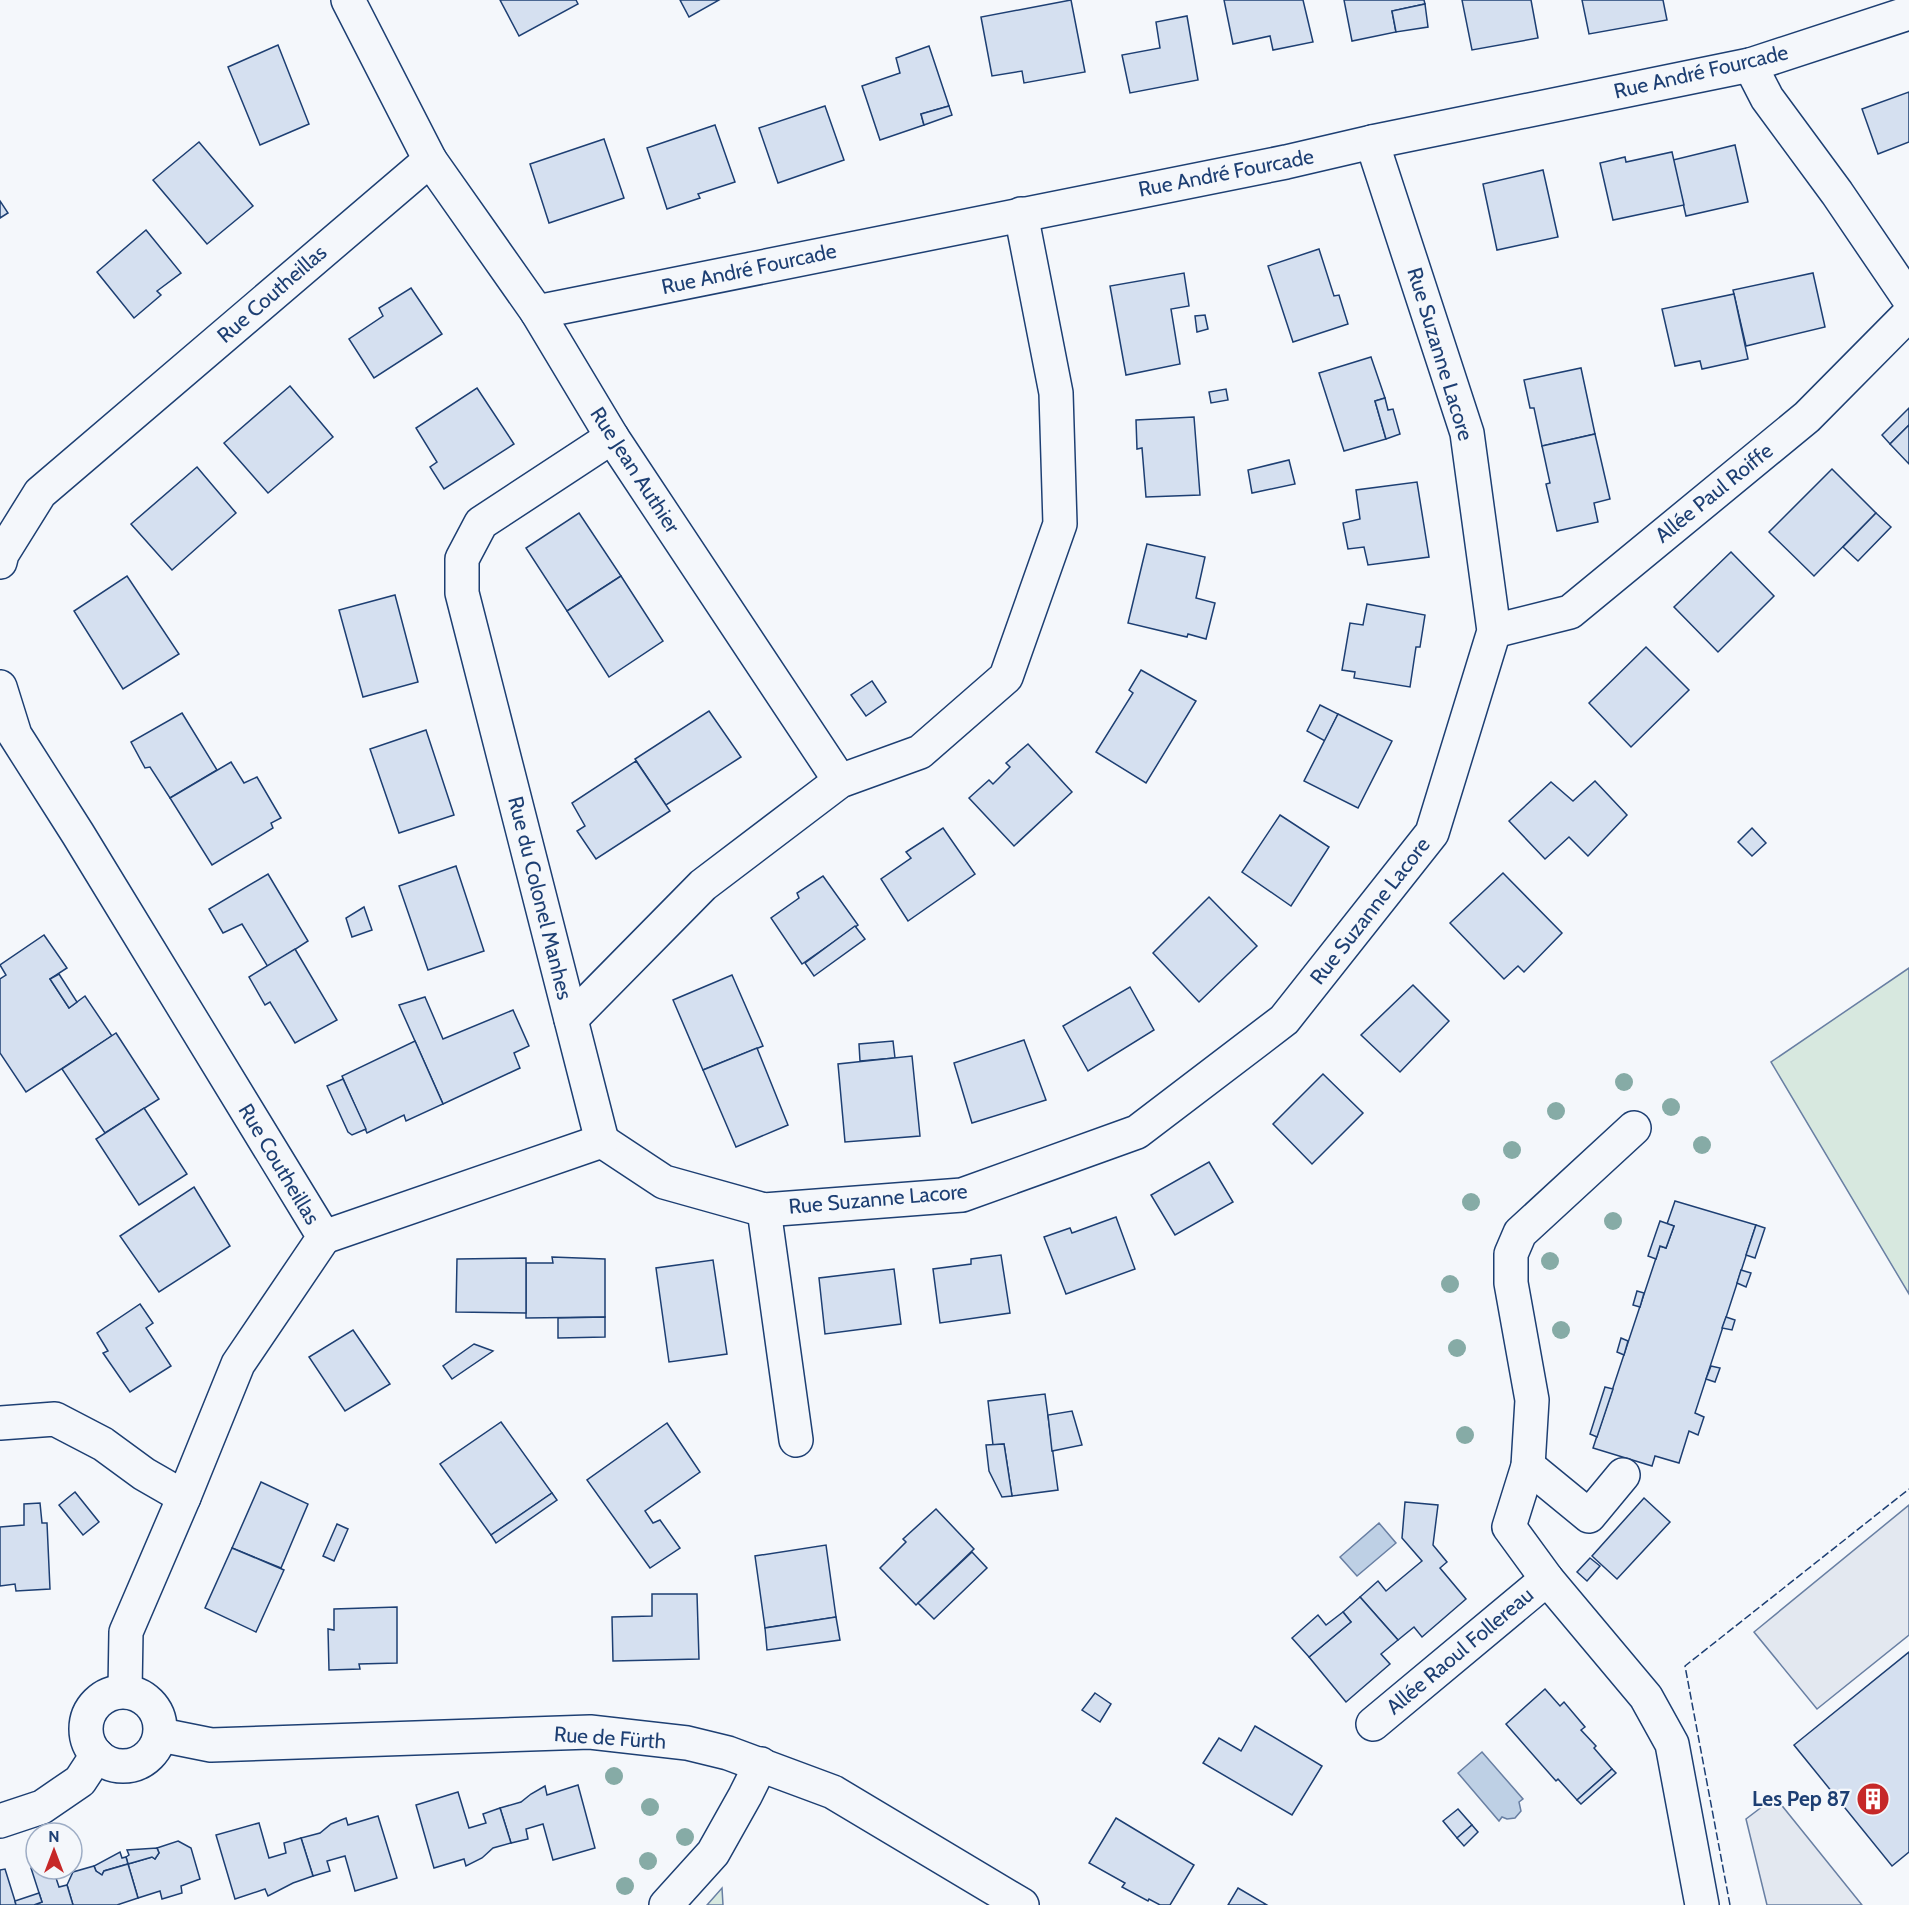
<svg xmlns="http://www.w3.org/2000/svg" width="1909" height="1905" font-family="Cabin,sans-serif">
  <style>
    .green { fill: #d7e8df; stroke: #687fa3; stroke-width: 1.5 }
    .parking { fill: #e3e8f0; stroke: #687fa3; stroke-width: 1.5 }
    .water { fill: #bed0e5; stroke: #687fa3; stroke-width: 1.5 }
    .building { fill: #d5e0f0; stroke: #1d3f73; stroke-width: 1.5 }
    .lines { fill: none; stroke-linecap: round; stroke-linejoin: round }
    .minor-casing { stroke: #1d3f73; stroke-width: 36 }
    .minor { stroke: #f4f7fb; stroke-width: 33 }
    .fence { stroke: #1d3f73; stroke-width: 1.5; stroke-dasharray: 8 3; stroke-linecap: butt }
    .tree { fill: #86aba6 }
    .labels { text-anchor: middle; stroke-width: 4.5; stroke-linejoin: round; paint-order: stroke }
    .street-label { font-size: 21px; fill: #1d3f73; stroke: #f4f7fb }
    .poi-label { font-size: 21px; font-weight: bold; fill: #1d3f73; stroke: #f4f7fb; text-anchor: end }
  </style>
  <rect width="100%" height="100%" fill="#f4f7fb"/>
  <g class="green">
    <path d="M1909 968V1294L1771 1062Z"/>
    <path d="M722 1888 723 1905H707Z"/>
  </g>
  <g class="parking">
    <path d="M1909 1505V1635L1817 1709 1754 1632Z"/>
    <path d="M1775 1797 1862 1905H1767L1746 1819Z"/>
  </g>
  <g class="water">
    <path d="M1379 1523 1396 1543 1357 1576 1340 1557Z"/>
    <path d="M1482 1752 1523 1799 1519 1802 1521 1811 1515 1818 1507 1819 1502 1817 1499 1821 1458 1773Z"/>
  </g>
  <g class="building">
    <path d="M500 0H576L578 4 519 36Z"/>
    <path d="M680 0H719L689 17Z"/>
    <path d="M1071 0 1085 72 1024 83 1022 71 992 76 981 17Z"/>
    <path d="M1224 0H1303L1313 42 1273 50 1270 36 1233 44Z"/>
    <path d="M1344 0H1424L1425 4 1392 11 1396 32 1352 41Z"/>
    <path d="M1462 0H1531L1538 38 1472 50Z"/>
    <path d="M1582 0H1663L1667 20 1589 34Z"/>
    <path d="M1425 4 1428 27 1396 32 1392 11Z"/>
    <path d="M1187 16 1198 80 1130 93 1122 55 1160 48 1156 22Z"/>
    <path d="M278 45 309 124 260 145 228 67Z"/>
    <path d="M929 46 949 106 921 114 924 125 880 140 862 86 900 73 896 58Z"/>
    <path d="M1909 92V142L1878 154 1862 109Z"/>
    <path d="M825 106 844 160 778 183 759 128Z"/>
    <path d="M949 106 952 115 924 125 921 114Z"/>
    <path d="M715 125 735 182 698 194 700 198 667 209 647 148Z"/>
    <path d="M604 139 624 198 549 223 530 164Z"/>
    <path d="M199 142 253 206 207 244 153 180Z"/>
    <path d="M1735 145 1748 202 1686 216 1673 160Z"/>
    <path d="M1672 152 1684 205 1613 220 1600 163 1625 157 1626 162Z"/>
    <path d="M1543 170 1558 237 1497 250 1483 184Z"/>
    <path d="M0 201 8 213 0 218Z"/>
    <path d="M146 230 181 273 157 291 161 295 134 318 97 272Z"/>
    <path d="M1319 249 1334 296 1339 295 1348 324 1293 342 1268 266Z"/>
    <path d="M1184 273 1189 306 1171 309 1180 364 1126 375 1110 286Z"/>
    <path d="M1813 273 1825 327 1746 346 1733 290Z"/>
    <path d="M411 288 442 334 374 378 349 339 383 316 379 308Z"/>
    <path d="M1734 294 1748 359 1702 369 1700 361 1675 366 1662 309Z"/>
    <path d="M1205 315 1208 329 1197 332 1195 316Z"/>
    <path d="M1371 357 1385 398 1375 401 1386 439 1344 451 1319 373Z"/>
    <path d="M1581 368 1595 434 1542 446 1534 408H1530L1524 380Z"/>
    <path d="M290 386 333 437 268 493 224 443Z"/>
    <path d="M477 388 514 444 444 489 430 467 437 462 416 428Z"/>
    <path d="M1226 389 1228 400 1211 403 1209 392Z"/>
    <path d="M1385 398 1388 410 1393 409 1400 434 1386 439 1375 401Z"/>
    <path d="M1909 408V425L1890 444 1882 435Z"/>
    <path d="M1194 417 1200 495 1146 497 1142 448 1137 449 1136 420Z"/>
    <path d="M1909 425V464L1890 444Z"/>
    <path d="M1595 434 1610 499 1594 503 1598 522 1557 531 1546 484 1550 483 1542 446Z"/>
    <path d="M1289 460 1295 484 1252 493 1248 470Z"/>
    <path d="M197 467 236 513 172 570 131 524Z"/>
    <path d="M1832 469 1876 513 1814 576 1769 532Z"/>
    <path d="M1417 482 1429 557 1368 565 1364 547 1348 549 1343 523 1360 519 1356 490Z"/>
    <path d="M579 513 621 576 567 611 526 548Z"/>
    <path d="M1876 513 1891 527 1858 561 1843 547Z"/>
    <path d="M1147 544 1205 557 1196 598 1215 603 1206 639 1188 634 1187 637 1128 623Z"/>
    <path d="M1731 552 1774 596 1718 652 1674 607Z"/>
    <path d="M127 576 179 654 123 689 74 611Z"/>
    <path d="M621 576 663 641 609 677 567 611Z"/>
    <path d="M395 595 418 682 363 697 339 610Z"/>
    <path d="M1367 604 1425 615 1420 647H1416L1410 687 1354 678 1355 672 1342 670 1350 623 1363 625Z"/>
    <path d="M1646 647 1689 690 1631 747 1589 703Z"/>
    <path d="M1141 670 1196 701 1146 783 1096 752 1133 693 1129 690Z"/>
    <path d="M872 681 886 702 866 716 851 695Z"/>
    <path d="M1320 705 1338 714 1325 741 1307 731Z"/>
    <path d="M709 711 741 757 666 805 635 759Z"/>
    <path d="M182 713 217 770 170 798 150 767 145 768 131 742Z"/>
    <path d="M1338 714 1392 741 1358 808 1304 781Z"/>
    <path d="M426 730 454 815 399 833 370 749Z"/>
    <path d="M1028 744 1072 792 1014 846 969 798 989 780 993 784 1010 767 1006 763Z"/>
    <path d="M636 761 670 811 596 859 577 831 585 826 572 803Z"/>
    <path d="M231 762 244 783 257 777 281 818 271 823 273 828 212 865 170 798Z"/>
    <path d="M1595 781 1627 815 1588 856 1569 837 1545 859 1509 821 1551 782 1573 801Z"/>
    <path d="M1280 815 1329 847 1291 906 1242 872Z"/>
    <path d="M943 828 975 874 908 921 881 879 911 858 906 852Z"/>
    <path d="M1752 828 1766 843 1752 856 1738 842Z"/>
    <path d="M456 866 484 951 428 970 399 886Z"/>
    <path d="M1503 873 1562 933 1524 972 1518 966 1504 979 1450 923Z"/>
    <path d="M268 874 308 941 268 967 242 924 223 933 209 909Z"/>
    <path d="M823 876 858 925 802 964 771 918 799 898 797 893Z"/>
    <path d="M1209 897 1257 946 1199 1002 1153 953Z"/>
    <path d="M364 907 372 930 352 937 346 918Z"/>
    <path d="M855 926 865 939 814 976 805 963Z"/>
    <path d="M44 935 67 968 50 979 69 1008 85 996 112 1036 26 1092 0 1053V979L6 975 0 965Z"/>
    <path d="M295 949 337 1020 295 1043 270 1002 265 1005 249 977Z"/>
    <path d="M59 974 77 1002 69 1008 50 979Z"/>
    <path d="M732 975 763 1046 703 1070 673 1000Z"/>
    <path d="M1413 985 1449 1021 1400 1072 1361 1035Z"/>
    <path d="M1130 987 1154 1030 1088 1071 1063 1026Z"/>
    <path d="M425 997 443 1039 513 1010 529 1046 514 1053 520 1068 443 1104 399 1005Z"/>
    <path d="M116 1033 159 1099 105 1133 62 1069Z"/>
    <path d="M1024 1040 1046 1100 972 1123 954 1063Z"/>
    <path d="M415 1041 443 1104 406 1121 404 1115 367 1133 342 1076Z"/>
    <path d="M893 1041 895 1058 860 1061 859 1044Z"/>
    <path d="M757 1048 788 1125 736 1147 703 1070Z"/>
    <path d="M912 1056 920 1136 845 1142 838 1064Z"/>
    <path d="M1323 1074 1363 1113 1312 1164 1273 1124Z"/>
    <path d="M343 1079 366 1129 352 1135 348 1132 327 1086Z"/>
    <path d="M144 1108 187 1174 139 1205 96 1139Z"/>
    <path d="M1209 1162 1233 1202 1175 1235 1151 1195Z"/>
    <path d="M194 1187 230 1246 159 1292 120 1236Z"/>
    <path d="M1675 1201 1756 1225 1695 1413 1704 1417 1698 1435 1689 1431 1679 1463 1655 1456 1652 1466 1593 1448 1660 1246 1666 1248 1674 1226 1667 1224Z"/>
    <path d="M1116 1217 1135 1269 1066 1294 1044 1237 1070 1228 1072 1233Z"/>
    <path d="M1660 1221 1674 1226 1666 1248 1660 1246 1656 1259 1648 1256Z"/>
    <path d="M1756 1225 1765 1228 1755 1258 1746 1255Z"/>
    <path d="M1001 1255 1010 1313 940 1323 933 1269 971 1264V1259Z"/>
    <path d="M552 1257 605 1259V1317L526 1318V1263H553Z"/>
    <path d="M526 1258V1313L456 1312 457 1259Z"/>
    <path d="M713 1260 727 1354 669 1362 656 1268Z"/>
    <path d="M894 1269 901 1324 825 1334 819 1278Z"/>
    <path d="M1741 1270 1751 1273 1746 1287 1737 1283Z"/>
    <path d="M1637 1291 1644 1293 1640 1307 1633 1305Z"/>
    <path d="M140 1304 153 1323 146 1328 171 1366 130 1392 103 1353 108 1351 97 1333Z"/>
    <path d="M605 1317V1337L558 1338V1318Z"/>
    <path d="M1726 1317 1735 1320 1732 1330 1722 1328Z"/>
    <path d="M353 1330 390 1384 345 1411 309 1357Z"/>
    <path d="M1621 1338 1628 1341 1624 1355 1617 1352Z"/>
    <path d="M474 1344 493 1351 452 1379 443 1366Z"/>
    <path d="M1711 1366 1720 1368 1715 1382 1706 1379Z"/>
    <path d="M1605 1387 1613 1389 1597 1437 1590 1434Z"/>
    <path d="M1045 1394 1058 1490 1012 1496 1004 1444 993 1445 988 1401Z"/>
    <path d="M1072 1411 1082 1445 1052 1451 1048 1415Z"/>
    <path d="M501 1422 552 1493 491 1535 440 1464Z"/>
    <path d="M667 1423 700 1472 645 1511 653 1523 660 1520 680 1548 650 1568 587 1480Z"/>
    <path d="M1004 1444 1012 1496 1002 1497 989 1471 986 1445Z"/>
    <path d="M261 1482 308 1504 281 1568 232 1548Z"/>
    <path d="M75 1492 99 1522 83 1535 59 1505Z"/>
    <path d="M552 1493 557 1500 496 1543 491 1535Z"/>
    <path d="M1644 1498 1670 1522 1617 1579 1592 1556Z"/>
    <path d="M1405 1502 1438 1505 1433 1545 1447 1562 1440 1568 1466 1599 1422 1637 1414 1627 1398 1640 1360 1597 1378 1581 1386 1591 1422 1561 1402 1538Z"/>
    <path d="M40 1503 42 1523H47L50 1589 16 1591 15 1584 0 1586V1527L24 1525V1504Z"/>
    <path d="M936 1509 974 1549 916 1605 880 1568 906 1542 903 1539Z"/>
    <path d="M337 1524 348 1529 334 1561 323 1556Z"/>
    <path d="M826 1545 836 1617 765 1628 755 1556Z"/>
    <path d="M232 1548 284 1570 256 1632 205 1608Z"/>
    <path d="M972 1552 987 1568 934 1619 918 1603Z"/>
    <path d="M1590 1558 1600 1566 1587 1581 1577 1572Z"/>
    <path d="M652 1594H697L699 1659 613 1661 612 1617 652 1616Z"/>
    <path d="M1360 1597 1398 1640 1381 1654 1390 1664 1346 1702 1309 1657 1351 1622 1343 1612Z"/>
    <path d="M397 1607V1663L359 1664 360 1669 329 1670 328 1629 334 1630V1609Z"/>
    <path d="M1343 1612 1351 1622 1309 1657 1292 1638 1318 1615 1326 1625Z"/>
    <path d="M836 1617 840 1640 767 1650 765 1628Z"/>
    <path d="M1909 1652V1852L1892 1866 1794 1745Z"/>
    <path d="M1545 1689 1560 1706 1564 1702 1585 1727 1581 1730 1596 1746 1594 1748 1612 1769 1577 1800 1558 1779 1556 1781 1506 1724Z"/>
    <path d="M1095 1693 1111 1704 1100 1722 1082 1710Z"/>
    <path d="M1255 1726 1322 1766 1292 1815 1203 1763 1219 1738 1241 1751Z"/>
    <path d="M1612 1769 1616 1773 1581 1804 1577 1800Z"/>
    <path d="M578 1785 595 1848 553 1860 543 1824 526 1829 528 1839 511 1843 500 1808 521 1802 531 1794 545 1786 547 1795Z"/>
    <path d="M458 1792 469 1828 486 1823 483 1814 500 1808 511 1843 493 1848 482 1858 466 1866 464 1859 434 1868 416 1805Z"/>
    <path d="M1458 1809 1472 1825 1457 1838 1443 1821Z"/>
    <path d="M378 1816 397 1878 355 1891 345 1856 327 1861 330 1871 313 1876 301 1838 320 1833 331 1824 346 1818 348 1825Z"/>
    <path d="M1116 1818 1194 1865 1170 1905H1160L1149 1899 1148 1901 1122 1887 1125 1883 1089 1863Z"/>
    <path d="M259 1823 269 1858 286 1853 284 1843 301 1838 313 1876 293 1883 268 1896 265 1889 235 1899 216 1835Z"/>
    <path d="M1472 1825 1478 1832 1464 1846 1457 1838Z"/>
    <path d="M178 1841 191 1848 200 1879 181 1886 182 1893 162 1899 160 1891 138 1898 128 1864 152 1857 155 1859 159 1853 157 1848Z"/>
    <path d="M157 1848 159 1853 155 1859 152 1857 128 1864 126 1857 129 1855 127 1850Z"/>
    <path d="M120 1852 122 1858 126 1857 128 1864 104 1871 102 1875 96 1871 94 1866Z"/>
    <path d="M128 1864 138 1898 117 1905H73L67 1885 73 1872 94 1866 96 1871 102 1875 104 1871Z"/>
    <path d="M36 1865V1869H53L59 1887 67 1885 73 1905H34L42 1902 31 1868Z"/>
    <path d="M5 1869 15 1901 16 1905H0V1870Z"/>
    <path d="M1238 1888 1267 1905H1228Z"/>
    <path d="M39 1893 42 1902 34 1905H16L15 1901Z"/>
  </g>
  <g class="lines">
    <defs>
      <g id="minor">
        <path d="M1750 65 1767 98 1837 193 1909 299"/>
        <path d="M430 160 537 312 612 437 840 781"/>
        <path d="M537 312 1286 162 1372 142 1750 65 1909 13"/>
        <path d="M0 562 2 554 40 493 430 160 348 0"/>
        <path d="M1494 631 1570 612 1807 417 1909 314"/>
        <path d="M0 687 15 735 78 834 324 1237 238 1364 184 1497 126 1632 125 1691"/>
        <path d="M571 1019 703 885 840 781 920 752 1006 677 1060 524 1056 393 1021 214"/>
        <path d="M1634 1128 1520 1233 1511 1254V1283L1532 1400 1528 1466 1509 1527 1547 1579 1646 1697 1672 1744 1702 1905"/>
        <path d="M602 1141 664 1182 764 1210 962 1195 1137 1132 1284 1020 1432 833 1494 631 1467 433 1372 142"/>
        <path d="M602 1141 462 593V559L481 523 612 437"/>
        <path d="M764 1210 796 1440"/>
        <path d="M324 1237 602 1141"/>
        <path d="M0 1423 55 1419 103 1444 144 1474 184 1497"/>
        <path d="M1528 1466 1589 1516 1623 1475"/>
        <circle cx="123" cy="1729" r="37"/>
        <path d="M1373 1724 1547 1579"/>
        <path d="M161 1735 211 1745 590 1732 687 1743 728 1753 833 1792 1022 1905"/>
        <path d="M0 1821 42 1807 80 1781 97 1755"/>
        <path d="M666 1905 713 1853 745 1796 761 1764"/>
      </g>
    </defs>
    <use href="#minor" class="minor-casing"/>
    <use href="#minor" class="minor"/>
    <path class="fence" d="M1730 1905 1685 1666 1909 1489"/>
  </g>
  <g class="tree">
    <circle cx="1624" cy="1082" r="9"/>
    <circle cx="1671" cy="1107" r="9"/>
    <circle cx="1556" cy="1111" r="9"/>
    <circle cx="1702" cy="1145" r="9"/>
    <circle cx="1512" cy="1150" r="9"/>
    <circle cx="1471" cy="1202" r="9"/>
    <circle cx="1613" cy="1221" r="9"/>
    <circle cx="1550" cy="1261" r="9"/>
    <circle cx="1450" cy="1284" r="9"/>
    <circle cx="1561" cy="1330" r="9"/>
    <circle cx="1457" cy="1348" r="9"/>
    <circle cx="1465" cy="1435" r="9"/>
    <circle cx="614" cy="1776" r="9"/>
    <circle cx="650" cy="1807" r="9"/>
    <circle cx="685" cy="1837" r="9"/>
    <circle cx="648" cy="1861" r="9"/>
    <circle cx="625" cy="1886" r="9"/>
  </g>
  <defs>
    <symbol id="building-disc" viewBox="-11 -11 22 22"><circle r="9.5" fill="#c62828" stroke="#f4f7fb"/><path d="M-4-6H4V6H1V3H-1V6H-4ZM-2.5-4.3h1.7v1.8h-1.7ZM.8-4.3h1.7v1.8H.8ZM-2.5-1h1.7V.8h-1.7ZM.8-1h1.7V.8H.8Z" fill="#fff"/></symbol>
  </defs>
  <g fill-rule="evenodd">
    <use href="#building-disc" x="1854" y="1780" width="38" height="38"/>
  </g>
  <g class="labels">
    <g class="street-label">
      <text transform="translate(1701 72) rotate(-13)" y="7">Rue André Fourcade</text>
      <text transform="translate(1226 173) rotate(-11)" y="7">Rue André Fourcade</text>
      <text transform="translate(749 269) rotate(-12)" y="7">Rue André Fourcade</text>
      <text transform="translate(272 294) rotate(-41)" y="7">Rue Coutheillas</text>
      <text transform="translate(1440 354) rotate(73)" y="7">Rue Suzanne Lacore</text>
      <text transform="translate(635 470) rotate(57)" y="7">Rue Jean Authier</text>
      <text transform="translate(1714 493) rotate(-39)" y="7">Allée Paul Roiffe</text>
      <text transform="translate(540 898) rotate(76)" y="7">Rue du Colonel Manhes</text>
      <text transform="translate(1370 911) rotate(-52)" y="7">Rue Suzanne Lacore</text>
      <text transform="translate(279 1164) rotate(59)" y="7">Rue Coutheillas</text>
      <text transform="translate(878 1199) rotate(-5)" y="7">Rue Suzanne Lacore</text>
      <text transform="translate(1460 1651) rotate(-40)" y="7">Allée Raoul Follereau</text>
      <text transform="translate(610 1738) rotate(4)" y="7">Rue de Fürth</text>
    </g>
    <g class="poi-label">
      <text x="1850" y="1806">Les Pep 87</text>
    </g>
  </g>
  <g transform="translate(54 1851)"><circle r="28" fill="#f4f7fb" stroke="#9eadc5" stroke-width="1.5"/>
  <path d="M0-4.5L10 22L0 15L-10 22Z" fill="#c62828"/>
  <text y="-9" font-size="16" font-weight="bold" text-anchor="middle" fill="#1d3f73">N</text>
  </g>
</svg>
